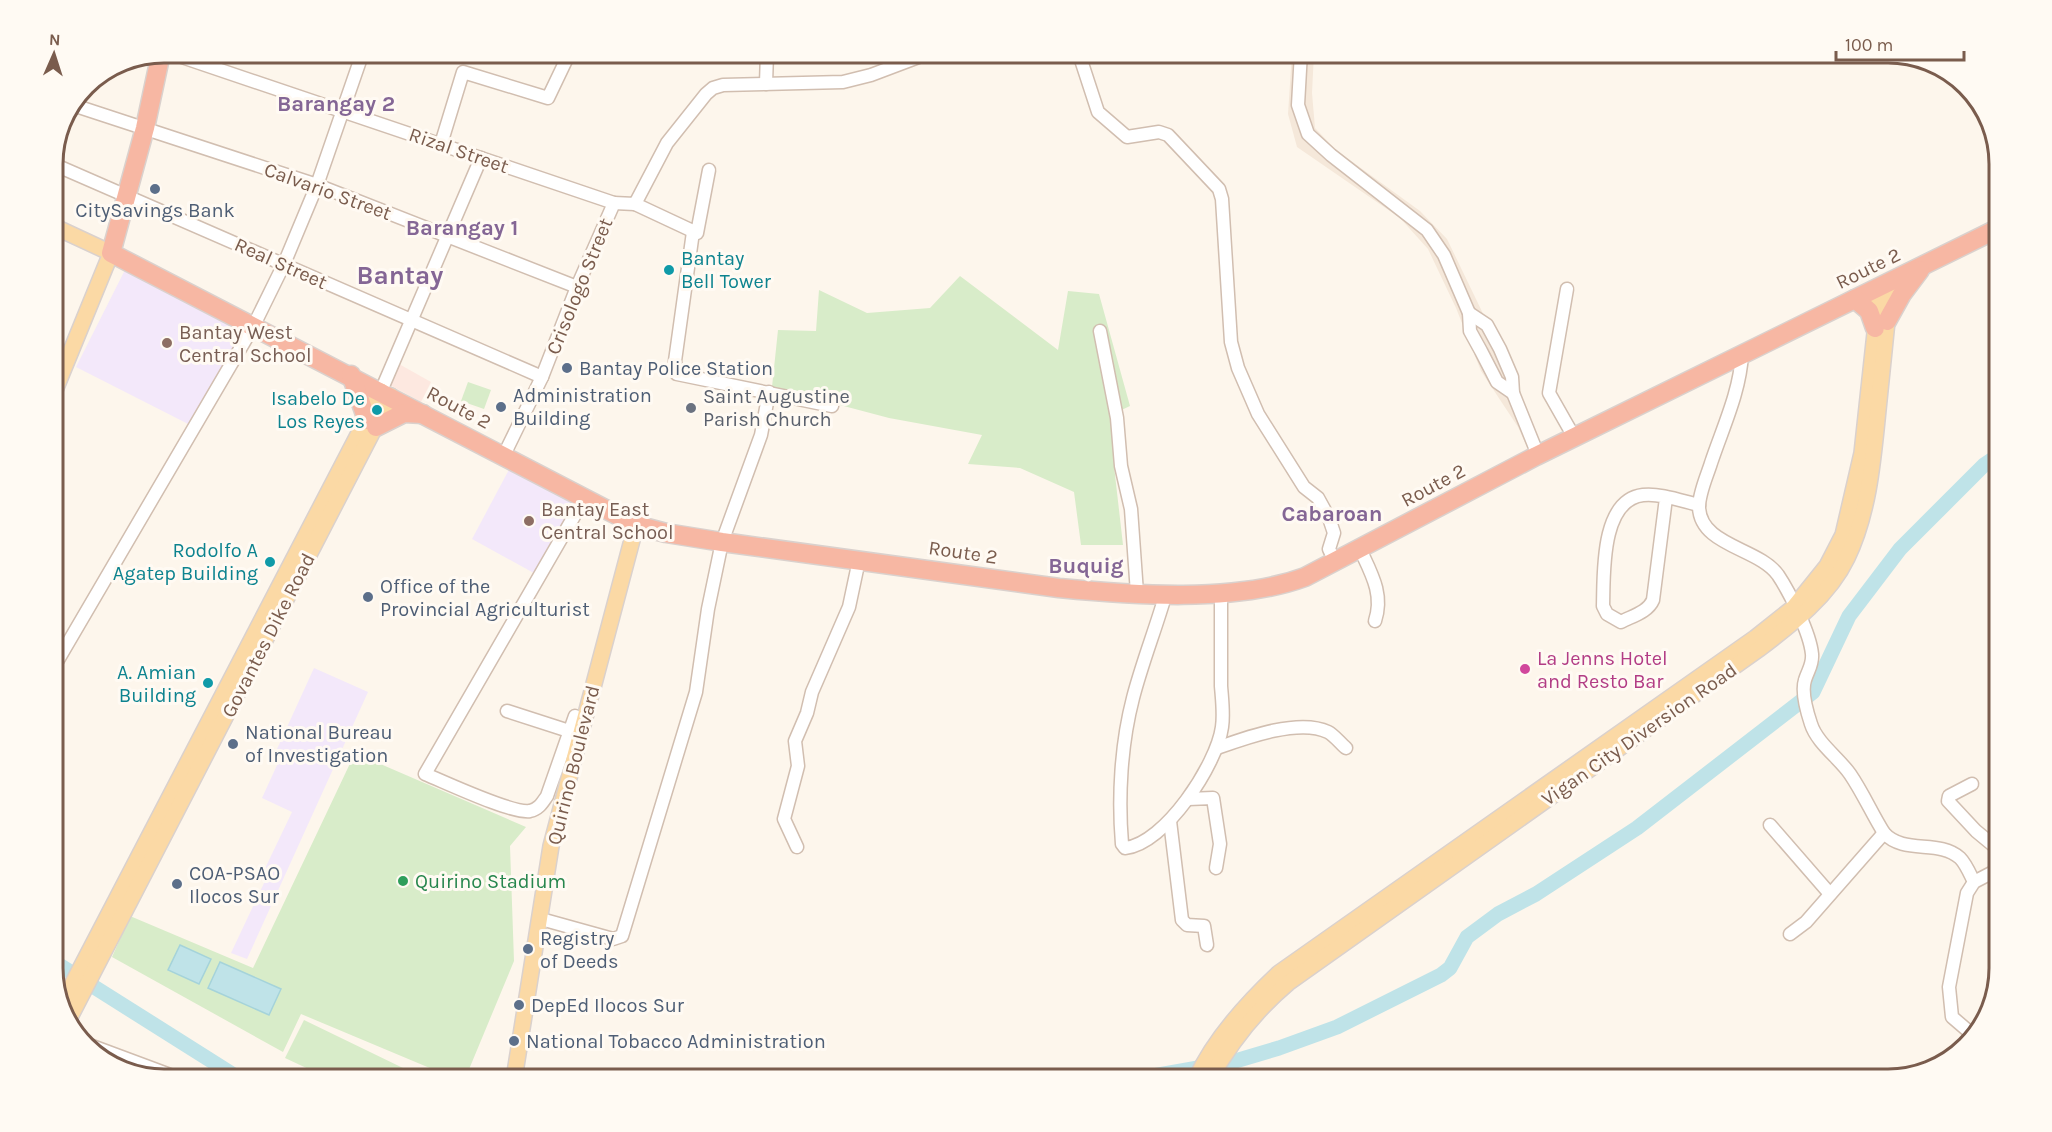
<svg xmlns="http://www.w3.org/2000/svg" width="2052" height="1132" font-family="Karla,sans-serif">
  <style>
    .residential { fill: #f5e8da }
    .commercial { fill: #fde8e0 }
    .education { fill: #f3e8fa }
    .green { fill: #d8ecc9 }
    .water { fill: #bfe3e8; stroke: #a5d3da; stroke-width: 1.5 }
    .lines { fill: none; stroke-linecap: round; stroke-linejoin: round }
    .river { stroke: #bfe3e8; stroke-width: 15 }
    .minor-casing { stroke: #d1beb0; stroke-width: 15 }
    .major-casing { stroke: #dad1cd; stroke-width: 18 }
    .highway-casing { stroke: #dad1cd; stroke-width: 21 }
    .minor { stroke: #fff; stroke-width: 12 }
    .major { stroke: #fbd9a5; stroke-width: 15 }
    .highway { stroke: #f7b7a3; stroke-width: 18 }
    .service-dot { fill: #5c6f8a; stroke: #fffaf3; stroke-width: 2 }
    .culture-dot { fill: #0f9aa8; stroke: #fffaf3; stroke-width: 2 }
    .education-dot { fill: #8d6e63; stroke: #fffaf3; stroke-width: 2 }
    .worship-dot { fill: #6b7280; stroke: #fffaf3; stroke-width: 2 }
    .hotel-dot { fill: #d1479c; stroke: #fffaf3; stroke-width: 2 }
    .leisure-dot { fill: #2e9e5b; stroke: #fffaf3; stroke-width: 2 }
    .labels { text-anchor: middle; stroke-width: 6; stroke-linejoin: round; paint-order: stroke }
    .street-label { font-size: 20px; fill: #7a5c4d; stroke: #fffaf3 }
    .service-label { font-size: 20px; fill: #4e5e75; stroke: #fffaf3; text-anchor: start }
    .culture-label { font-size: 20px; fill: #0d838f; stroke: #fffaf3; text-anchor: end }
    .education-label { font-size: 20px; fill: #785e54; stroke: #fffaf3; text-anchor: start }
    .worship-label { font-size: 20px; fill: #5b616d; stroke: #fffaf3; text-anchor: start }
    .hotel-label { font-size: 20px; fill: #b23c85; stroke: #fffaf3; text-anchor: start }
    .leisure-label { font-size: 20px; fill: #27864d; stroke: #fffaf3; text-anchor: start }
    .quarter-label { font-size: 22px; font-weight: bold; fill: #846695; stroke: #fffaf3 }
    .district-label { font-size: 26px; font-weight: bold; fill: #846695; stroke: #fffaf3 }
    .rim { fill: none; stroke: #7a5c4d; stroke-width: 3 }
  </style>
  <rect width="100%" height="100%" fill="#fdf6ec"/>
  <path class="residential" d="M1292 53H1314L1312 93 1315 128 1336 150 1420 211 1447 239 1517 384 1538 444 1527 447 1518 427 1481 371 1456 308 1428 249 1400 218 1297 147 1288 114Z"/>
  <path class="commercial" d="M399 364 431 382 421 402 388 384Z"/>
  <g class="education">
    <path d="M127 266 253 329 198 429 76 367Z"/>
    <path d="M512 464 586 502 541 577 472 539Z"/>
    <path d="M314 668 368 692 247 959 231 953 265 881 260 879 292 812 262 798 283 752 277 749Z"/>
  </g>
  <g class="green">
    <path d="M960 276 1058 350 1068 291 1099 294 1130 406 1113 414 1114 466 1123 545H1081L1074 492 1020 468 968 464 982 435 889 418 772 387 778 330 816 331 819 290 867 313 930 308Z"/>
    <path d="M468 382 491 390 484 409 461 401Z"/>
    <path d="M355 753 526 827 510 846 514 961 465 1079H456L301 1014 283 1052 112 957 130 916 253 968Z"/>
    <path d="M304 1020 403 1068 397 1079H330L285 1058Z"/>
  </g>
  <g class="water">
    <path d="M180 945 211 959 199 984 168 970Z"/>
    <path d="M220 962 281 989 269 1015 208 988Z"/>
  </g>
  <g class="lines">
    <g class="river">
      <path d="M53 961 240 1079"/>
      <path d="M1136 1079 1232 1062 1279 1048 1337 1027 1441 975 1450 968 1467 937 1498 914 1536 894 1637 828 1813 692 1849 616 1900 549 1984 465 1999 455"/>
    </g>
    <defs>
      <g id="minor">
        <path d="M167 52 614 203"/>
        <path d="M1075 52 1081 60 1098 112 1127 137 1159 132 1168 135 1219 189 1222 199 1231 342 1238 368 1258 414 1304 487 1318 498 1329 518 1334 533 1329 549 1335 562"/>
        <path d="M1301 52 1298 105 1308 134 1331 155 1427 230 1444 255 1469 313 1470 331 1481 351 1497 382 1513 393"/>
        <path d="M766 84 767 52"/>
        <path d="M76 106 317 185 577 287"/>
        <path d="M441 144 463 72 548 98 570 52"/>
        <path d="M53 164 542 377"/>
        <path d="M635 204 697 233 709 170"/>
        <path d="M693 232 675 361 677 374 832 406"/>
        <path d="M1567 289 1549 393 1574 437"/>
        <path d="M1469 313 1487 325 1500 349 1512 377 1513 393 1538 455"/>
        <path d="M1100 331 1117 418 1121 466 1131 509 1137 593"/>
        <path d="M1742 354C1740 392 1723 427 1711 463 1707 476 1699 493 1699 507 1700 546 1759 548 1778 575 1790 593 1810 633 1812 654 1813 665 1808 670 1805 680 1801 692 1807 712 1811 724 1817 743 1839 758 1850 774 1863 793 1872 814 1884 833 1904 855 1939 839 1960 858 1966 864 1970 874 1974 882"/>
        <path d="M381 391 481 158"/>
        <path d="M503 457 542 377 577 287 614 203 635 204 667 143 706 94 713 88 723 85 843 82 871 75 932 52"/>
        <path d="M1666 498 1653 600C1648 612 1632 616 1621 622L1607 614 1603 606C1604 576 1600 500 1643 495 1660 493 1682 501 1699 505"/>
        <path d="M1360 549C1371 573 1384 594 1375 621"/>
        <path d="M1166 593C1156 628 1142 663 1133 698 1121 744 1118 797 1122 844L1125 848C1165 844 1217 764 1222 727 1224 714 1222 699 1221 686 1221 655 1221 624 1221 593"/>
        <path d="M53 657 58 660 254 325 284 264 317 185 363 52"/>
        <path d="M507 711 569 731"/>
        <path d="M575 716 547 796C542 803 539 809 530 811 512 814 445 782 425 774L584 499"/>
        <path d="M1217 748C1245 738 1299 718 1328 732 1334 735 1340 743 1346 748"/>
        <path d="M1972 784 1949 796 1948 801 1976 831 1999 850"/>
        <path d="M1188 799 1213 798 1220 844 1216 868"/>
        <path d="M1170 821 1182 920 1187 925 1204 926 1207 945"/>
        <path d="M1770 825 1830 894"/>
        <path d="M797 847 784 819 798 766 795 741 807 713 812 692 849 607 859 560"/>
        <path d="M541 919 613 939 622 936 696 692 708 609 722 542 761 435 769 392"/>
        <path d="M1790 934 1806 922 1884 833"/>
        <path d="M1973 1035 1952 1017 1949 987 1967 893 1974 882 1999 869"/>
        <path d="M87 1044 181 1079"/>
      </g>
      <g id="major">
        <path d="M53 226 111 253 53 395"/>
        <path d="M62 1004 381 391"/>
        <path d="M68 1021 391 396"/>
        <path d="M514 1079 551 846 636 525"/>
        <path d="M1196 1079C1214 1039 1247 1003 1279 973L1755 638 1794 607 1827 566 1843 535 1862 453 1880 287"/>
        <path d="M1210 1079C1230 1043 1256 1010 1288 983L1759 649C1792 624 1829 596 1847 558 1869 512 1873 460 1878 410 1882 367 1887 325 1891 282"/>
      </g>
      <g id="highway">
        <path d="M161 53 145 128 111 253 636 525 666 533 722 542 1059 588C1132 595 1235 603 1305 577L1536 456 1999 228"/>
        <path d="M1855 299 1869 311 1875 328"/>
        <path d="M1887 321 1902 294 1920 270"/>
        <path d="M351 375 367 420"/>
        <path d="M376 427 404 413 423 414"/>
      </g>
    </defs>
    <use href="#minor" class="minor-casing"/>
    <use href="#major" class="major-casing"/>
    <use href="#highway" class="highway-casing"/>
    <use href="#minor" class="minor"/>
    <use href="#major" class="major"/>
    <use href="#highway" class="highway"/>
  </g>
  <g class="service-dot">
    <circle cx="155" cy="189" r="6"/>
    <circle cx="567" cy="368" r="6"/>
    <circle cx="501" cy="407" r="6"/>
    <circle cx="368" cy="597" r="6"/>
    <circle cx="233" cy="744" r="6"/>
    <circle cx="177" cy="884" r="6"/>
    <circle cx="528" cy="949" r="6"/>
    <circle cx="519" cy="1005" r="6"/>
    <circle cx="514" cy="1041" r="6"/>
  </g>
  <g class="culture-dot">
    <circle cx="669" cy="270" r="6"/>
    <circle cx="377" cy="410" r="6"/>
    <circle cx="270" cy="562" r="6"/>
    <circle cx="208" cy="683" r="6"/>
  </g>
  <g class="education-dot">
    <circle cx="167" cy="343" r="6"/>
    <circle cx="529" cy="521" r="6"/>
  </g>
  <circle class="worship-dot" cx="691" cy="408" r="6"/>
  <circle class="hotel-dot" cx="1525" cy="669" r="6"/>
  <circle class="leisure-dot" cx="403" cy="881" r="6"/>
  <g class="labels">
    <g class="street-label">
      <text transform="translate(459 150) rotate(19)" y="7">Rizal Street</text>
      <text transform="translate(328 191) rotate(20)" y="7">Calvario Street</text>
      <text transform="translate(281 263) rotate(24)" y="7">Real Street</text>
      <text transform="translate(1868 268) rotate(-26)" y="7">Route 2</text>
      <text transform="translate(579 286) rotate(-68)" y="7">Crisologo Street</text>
      <text transform="translate(459 407) rotate(28)" y="7">Route 2</text>
      <text transform="translate(1433 485) rotate(-28)" y="7">Route 2</text>
      <text transform="translate(963 552) rotate(8)" y="7">Route 2</text>
      <text transform="translate(268 635) rotate(-63)" y="7">Govantes Dike Road</text>
      <text transform="translate(1639 734) rotate(-35)" y="7">Vigan City Diversion Road</text>
      <text transform="translate(573 765) rotate(-76)" y="7">Quirino Boulevard</text>
    </g>
    <g class="service-label">
      <text x="155" y="217" text-anchor="middle">CitySavings Bank</text>
      <text x="579" y="375">Bantay Police Station</text>
      <text x="513" y="402">Administration<tspan x="513" dy="23">Building</tspan></text>
      <text x="380" y="593">Office of the<tspan x="380" dy="23">Provincial Agriculturist</tspan></text>
      <text x="245" y="739">National Bureau<tspan x="245" dy="23">of Investigation</tspan></text>
      <text x="189" y="880">COA-PSAO<tspan x="189" dy="23">Ilocos Sur</tspan></text>
      <text x="540" y="945">Registry<tspan x="540" dy="23">of Deeds</tspan></text>
      <text x="531" y="1012">DepEd Ilocos Sur</text>
      <text x="526" y="1048">National Tobacco Administration</text>
    </g>
    <g class="culture-label">
      <text x="681" y="265" text-anchor="start">Bantay<tspan x="681" dy="23">Bell Tower</tspan></text>
      <text x="365" y="405">Isabelo De<tspan x="365" dy="23">Los Reyes</tspan></text>
      <text x="258" y="557">Rodolfo A<tspan x="258" dy="23">Agatep Building</tspan></text>
      <text x="196" y="679">A. Amian<tspan x="196" dy="23">Building</tspan></text>
    </g>
    <g class="education-label">
      <text x="179" y="339">Bantay West<tspan x="179" dy="23">Central School</tspan></text>
      <text x="541" y="516">Bantay East<tspan x="541" dy="23">Central School</tspan></text>
    </g>
    <g class="worship-label">
      <text x="703" y="403">Saint Augustine<tspan x="703" dy="23">Parish Church</tspan></text>
    </g>
    <g class="hotel-label">
      <text x="1537" y="665">La Jenns Hotel<tspan x="1537" dy="23">and Resto Bar</tspan></text>
    </g>
    <g class="leisure-label">
      <text x="415" y="888">Quirino Stadium</text>
    </g>
    <g class="quarter-label">
      <text x="336" y="111">Barangay 2</text>
      <text x="462" y="235">Barangay 1</text>
      <text x="1332" y="521">Cabaroan</text>
      <text x="1086" y="573">Buquig</text>
    </g>
    <g class="district-label">
      <text x="400" y="284">Bantay</text>
    </g>
  </g>
  <path d="M0 0H2052V1132H0ZM164 63H1888A101 101 0 0 1 1989 164V968A101 101 0 0 1 1888 1069H164A101 101 0 0 1 63 968V164A101 101 0 0 1 164 63Z" fill="#fffaf3" fill-rule="evenodd"/>
  <path class="rim" d="M164 63H1888A101 101 0 0 1 1989 164V968A101 101 0 0 1 1888 1069H164A101 101 0 0 1 63 968V164A101 101 0 0 1 164 63Z"/>
  <g transform="translate(54 54) rotate(3)" stroke="#fffaf3" stroke-width="4.5" paint-order="stroke">
  <path d="M0-4.5L10 22L0 15L-10 22Z" fill="#7a5c4d"/>
  <text y="-9" font-size="16" font-weight="bold" text-anchor="middle" fill="#7a5c4d">N</text>
  </g>
  <path d="M1836 51v9h128v-9" fill="none" stroke="#7a5c4d" stroke-width="3"/>
  <text x="1845" y="51" font-size="18" fill="#7a5c4d" stroke="#fffaf3" stroke-width="4.5" paint-order="stroke">100 m</text>
</svg>
